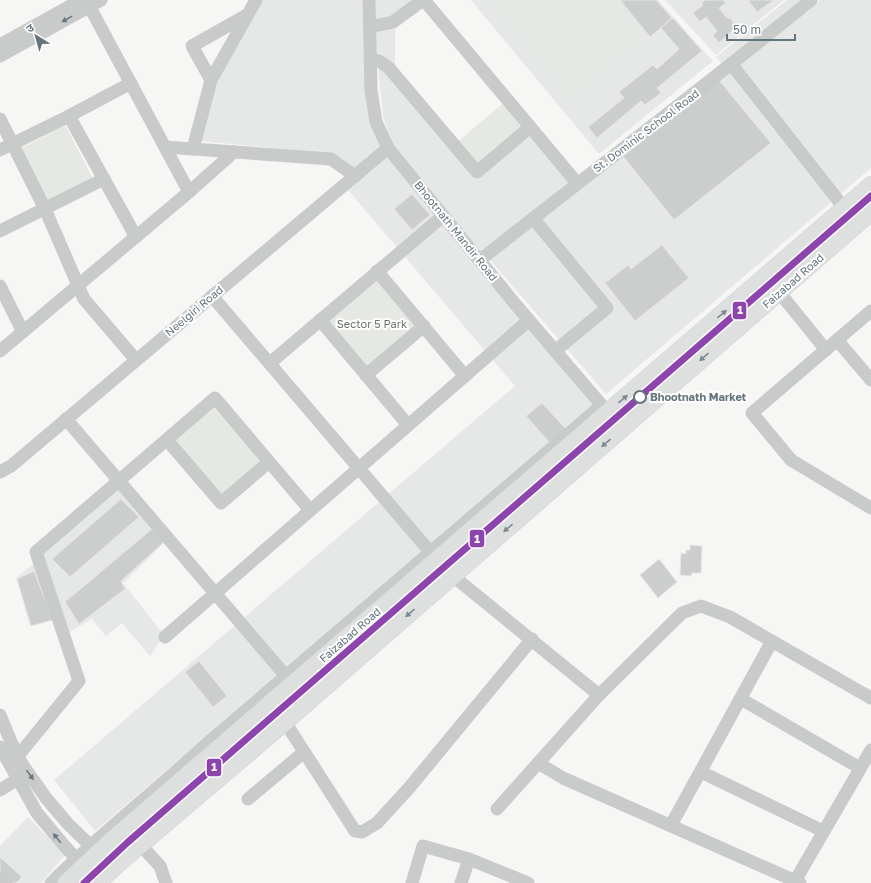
<svg xmlns="http://www.w3.org/2000/svg" width="871" height="883" font-family="'Golos Text','Noto Sans Devanagari',sans-serif">
  <style>
    .built { fill: #e6e8e7 }
    .green { fill: #e5e8e3 }
    .building { fill: #cccece; stroke: #e6e6e5 }
    .lines { fill: none; stroke-linecap: round; stroke-linejoin: round }
    .major-casing { stroke: #d1d2d2; stroke-width: 18 }
    .minor { stroke: #c9caca; stroke-width: 13 }
    .major { stroke: #dedfdf; stroke-width: 17 }
    .metro-1-casing { stroke: #fff; stroke-width: 10 }
    .metro-1 { stroke: #8e44ad; stroke-width: 7 }
    .oneway { fill: #697981 }
    .oneway2 { fill: #7c8a91 }
    .stop-dot { fill: #fff; stroke: #64757d; stroke-width: 2 }
    .labels { text-anchor: middle; stroke-width: 4; stroke-linejoin: round; paint-order: stroke }
    .street-label { font-size: 11px; fill: #64757d; stroke: #fff }
    .park-label { font-size: 11px; fill: #687663; stroke: #fff }
    .stop-label { font-size: 11px; font-weight: bold; fill: #64757d; stroke: #fff; text-anchor: start }
    .line-badge { stroke: #fff; stroke-width: 1.5 }
    .badge-label { font-size: 11px; text-anchor: middle; font-weight: bold; fill: #fff }
  </style>
  <rect width="100%" height="100%" fill="#f6f6f5"/>
  <g class="built">
    <path d="M261 0H362L366 82 382 148 356 172 334 154 201 141 213 86Z"/>
    <path d="M372 0H416L395 15V69L374 57Z"/>
    <path d="M471 0H658L713 61 599 154Z"/>
    <path d="M665 0H784L716 55Z"/>
    <path d="M787 0H805L724 66 716 57Z"/>
    <path d="M820 0H871V168L606 394 490 260Z"/>
    <path d="M378 66 389 73 476 175 530 134 571 181 479 253 392 144 383 117Z"/>
    <path d="M389 156 594 407 95 831 54 780 515 386 348 190Z"/>
    <path d="M119 485 167 540 123 583 164 635 150 656 122 623 106 636 92 619 69 632 63 617 30 626 16 578 42 557 40 552Z"/>
    <path d="M28 817 65 855 41 883H0V846Z"/>
  </g>
  <g class="green">
    <path d="M492 0H614L643 35 570 97Z"/>
    <path d="M505 102 526 128 477 168 456 143Z"/>
    <path d="M65 125 93 179 44 205 16 151Z"/>
    <path d="M376 280 416 327 368 368 328 321Z"/>
    <path d="M213 407 261 462 223 495 175 441Z"/>
  </g>
  <g class="building">
    <path d="M620 0H656L672 18 650 37Z"/>
    <path d="M705 0H723L726 3 719 8 727 18H730L737 26 719 43 713 35 717 31 706 17 700 22 693 13 703 5 701 4Z"/>
    <path d="M748 0H774L757 12Z"/>
    <path d="M672 18 675 20 702 51 657 88 661 93 645 105 641 101 597 138 588 127 624 98 619 92 653 65 657 69 679 49 661 28Z"/>
    <path d="M719 80 771 143 674 220 623 156Z"/>
    <path d="M412 194 430 215 412 230 394 209Z"/>
    <path d="M662 245 689 278 635 321 605 283 628 265 631 269Z"/>
    <path d="M542 403 566 429 550 443 526 416Z"/>
    <path d="M121 499 139 517 70 577 52 559Z"/>
    <path d="M153 528 165 541 121 581 125 589 79 624 65 602Z"/>
    <path d="M690 545 702 546 701 573H692L691 576 680 575 681 553 686 554V550H690Z"/>
    <path d="M659 559 677 582 658 598 640 575Z"/>
    <path d="M34 571 53 620 31 626 17 579Z"/>
    <path d="M199 661 227 696 213 707 185 672Z"/>
    <path d="M0 857 22 877 16 883H11L0 873Z"/>
  </g>
  <g class="lines">
    <defs>
      <g id="major">
        <path d="M66 883 113 839 871 185"/>
        <path d="M97 883 118 864 285 722 871 212"/>
      </g>
    </defs>
    <use href="#major" class="major-casing"/>
    <g class="minor">
      <path d="M86 0 189 192"/>
      <path d="M369 0 371 90 376 122 388 148 516 305 622 429"/>
      <path d="M424 0 577 183"/>
      <path d="M370 27 393 22 423 0"/>
      <path d="M0 45 81 0"/>
      <path d="M0 56 101 0"/>
      <path d="M370 59 379 61 389 68 477 172 530 127"/>
      <path d="M732 65 845 209"/>
      <path d="M211 80 192 46 247 15"/>
      <path d="M69 116 136 237"/>
      <path d="M0 119 45 209 84 299 136 360"/>
      <path d="M165 147 331 159 355 176"/>
      <path d="M193 149 211 80 256 0"/>
      <path d="M0 150 69 116 131 83"/>
      <path d="M533 218 607 308 555 351"/>
      <path d="M0 231 104 179"/>
      <path d="M480 260C590 173 702 89 811 0"/>
      <path d="M377 271 465 376"/>
      <path d="M0 286 23 332"/>
      <path d="M779 292 826 350"/>
      <path d="M212 296 437 560 453 576 599 695 682 613 701 606 730 617 871 698"/>
      <path d="M871 311 752 413 791 460 871 508"/>
      <path d="M320 320 408 425"/>
      <path d="M837 340 871 380"/>
      <path d="M0 351 189 192 234 152"/>
      <path d="M270 363 443 216"/>
      <path d="M366 375 424 326"/>
      <path d="M66 419 291 682"/>
      <path d="M167 440 221 503 269 462"/>
      <path d="M0 472 11 466 388 148"/>
      <path d="M165 637 529 320"/>
      <path d="M741 699 860 768"/>
      <path d="M0 715 11 742 22 764 46 798 68 824 114 868"/>
      <path d="M285 722 355 831 362 832 377 823 409 788 532 639"/>
      <path d="M0 747 37 813 62 843 98 883"/>
      <path d="M18 756 79 681 36 552 215 398 310 510"/>
      <path d="M538 763 563 778 800 883"/>
      <path d="M701 772 823 831"/>
      <path d="M0 790 18 779"/>
      <path d="M248 799 304 752"/>
      <path d="M497 809 599 695"/>
      <path d="M671 825 772 641"/>
      <path d="M125 828 160 866 166 883"/>
      <path d="M0 878 6 883"/>
      <path d="M795 881 871 750"/>
      <path d="M51 883C99 835 152 794 202 748L601 406"/>
      <path d="M412 883 423 846 469 859 528 883"/>
      <path d="M461 883 469 859"/>
    </g>
    <use href="#major" class="major"/>
    <defs>
      <path id="metro-1" d="M84 883 128 842 871 196"/>
    </defs>
    <use href="#metro-1" class="metro-1-casing"/>
    <use href="#metro-1" class="metro-1"/>
  </g>
  <defs><path id="oneway-solid" d="M-6-.8H1V-3.2L6.5 0L1 3.2V.8H-6Z"/></defs>
  <g class="oneway">
    <use href="#oneway-solid" transform="translate(67 19) rotate(151)"/>
    <use href="#oneway-solid" transform="translate(30 775) rotate(54)"/>
    <use href="#oneway-solid" transform="translate(57 838) rotate(-129)"/>
  </g>
  <g class="oneway2">
    <use href="#oneway-solid" transform="translate(722 314) rotate(-40)"/>
    <use href="#oneway-solid" transform="translate(704 357) rotate(139)"/>
    <use href="#oneway-solid" transform="translate(623 399) rotate(-40)"/>
    <use href="#oneway-solid" transform="translate(606 443) rotate(139)"/>
    <use href="#oneway-solid" transform="translate(508 528) rotate(139)"/>
    <use href="#oneway-solid" transform="translate(410 613) rotate(139)"/>
  </g>
  <circle class="stop-dot" cx="640" cy="397" r="6"/>
  <g class="labels">
    <g class="street-label">
      <text transform="translate(646 131) rotate(-37)" y="4">St. Dominic School Road</text>
      <text transform="translate(456 231) rotate(51)" y="4">Bhootnath Mandir Road</text>
      <text transform="translate(793 281) rotate(-41)" y="4">Faizabad Road</text>
      <text transform="translate(194 311) rotate(-40)" y="4">Neelgiri Road</text>
      <text transform="translate(350 635) rotate(-41)" y="4">Faizabad Road</text>
    </g>
    <g class="park-label">
      <text x="372" y="328">Sector 5 Park</text>
    </g>
    <g class="stop-label">
      <text x="650" y="401">Bhootnath Market</text>
    </g>
  </g>
  <g class="line-badge">
    <rect x="732" y="301" width="15" height="19" rx="4" fill="#8e44ad"/>
    <rect x="469" y="529" width="16" height="19" rx="4" fill="#8e44ad"/>
    <rect x="206" y="758" width="16" height="19" rx="4" fill="#8e44ad"/>
  </g>
  <g class="badge-label">
    <text x="740" y="314">1</text>
    <text x="477" y="543">1</text>
    <text x="214" y="771">1</text>
  </g>
  <g transform="translate(36 36) rotate(323)" stroke="#ffffff" stroke-width="3" paint-order="stroke">
  <path d="M0-3L7 15L0 10L-7 15Z" fill="#64757d"/>
  <text y="-6" font-size="11" font-weight="bold" text-anchor="middle" fill="#64757d">उ</text>
  </g>
  <path d="M727 34v6h68v-6" fill="none" stroke="#64757d" stroke-width="2"/>
  <text x="733" y="34" font-size="12" fill="#64757d" stroke="#ffffff" stroke-width="3" paint-order="stroke">50 m</text>
</svg>
